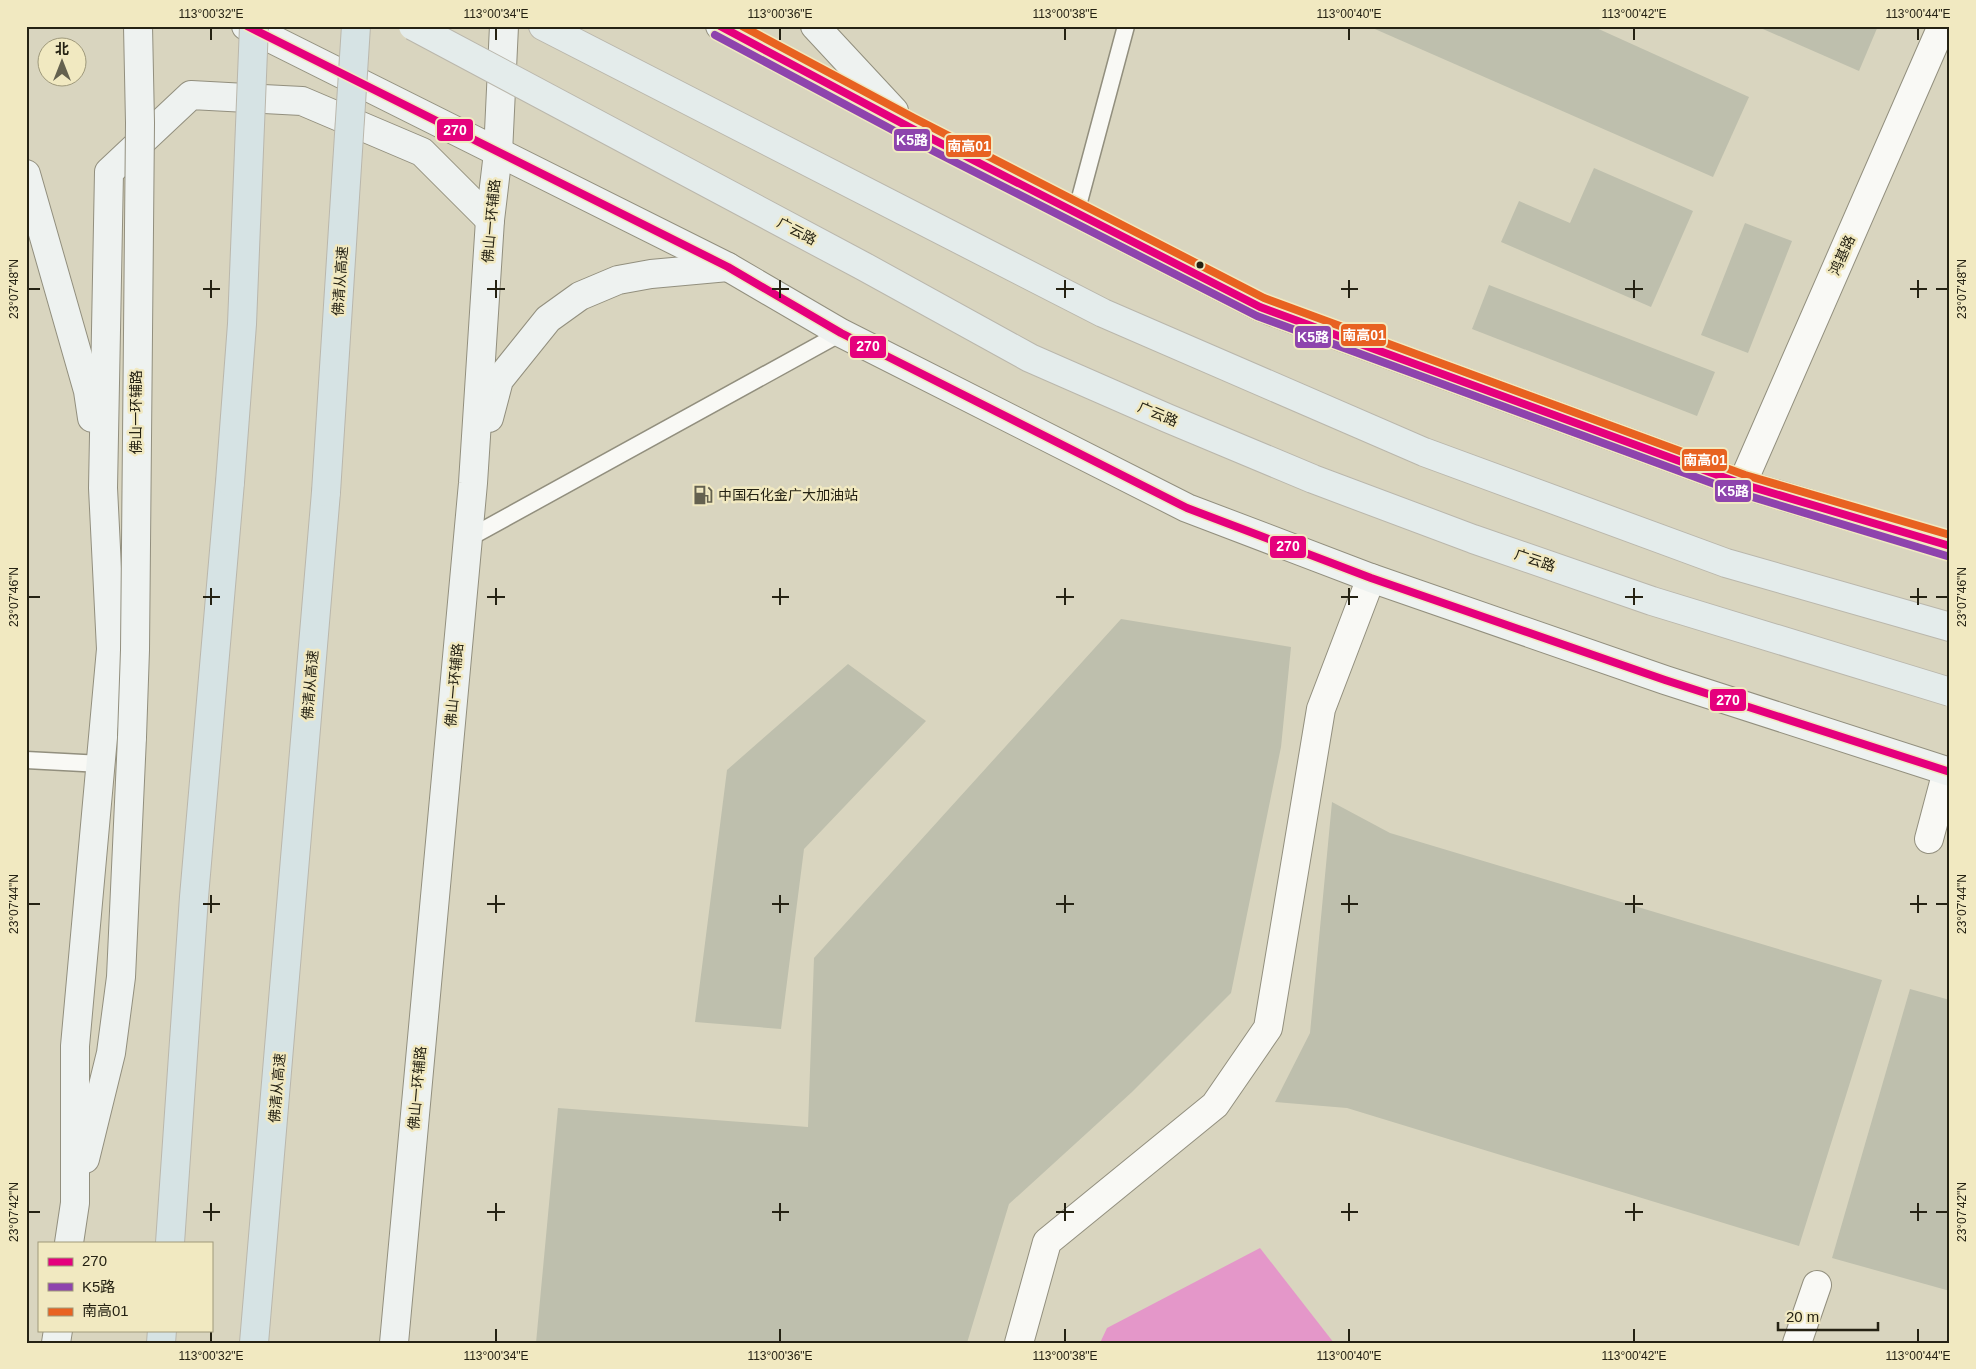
<svg xmlns="http://www.w3.org/2000/svg" width="1976" height="1369" font-family="Helvetica,'Noto Sans SC',sans-serif">
  <style>
    .water { fill: #e497c9 }
    .building { fill: #bebfad }
    .lines { fill: none; stroke-linecap: round; stroke-linejoin: round }
    .service-casing { stroke: #928f7e; stroke-width: 19 }
    .minor-casing { stroke: #928f7e; stroke-width: 30 }
    .secondary-casing { stroke: #928f7e; stroke-width: 30 }
    .primary-casing { stroke: #bab7ac; stroke-width: 30 }
    .motorway-casing { stroke: #bab7ac; stroke-width: 30 }
    .service { stroke: #f9f9f5; stroke-width: 16 }
    .minor { stroke: #f9f9f5; stroke-width: 28 }
    .secondary { stroke: #eef2f0; stroke-width: 28 }
    .primary { stroke: #e4eceb; stroke-width: 28 }
    .motorway { stroke: #d6e3e4; stroke-width: 28 }
    .secondary-bridge-casing { stroke: #928f7e; stroke-width: 30; stroke-linecap: butt }
    .primary-bridge-casing { stroke: #bab7ac; stroke-width: 30; stroke-linecap: butt }
    .motorway-bridge-casing { stroke: #bab7ac; stroke-width: 30; stroke-linecap: butt }
    .secondary-bridge { stroke: #eef2f0; stroke-width: 28 }
    .primary-bridge { stroke: #e4eceb; stroke-width: 28 }
    .motorway-bridge { stroke: #d6e3e4; stroke-width: 28 }
    .bus-1-casing { stroke: #f1e9c1; stroke-width: 11 }
    .bus-2-casing { stroke: #f1e9c1; stroke-width: 11 }
    .bus-3-casing { stroke: #f1e9c1; stroke-width: 11 }
    .bus-1 { stroke: #e5007d; stroke-width: 8 }
    .bus-2 { stroke: #8e44ad; stroke-width: 8 }
    .bus-3 { stroke: #e86221; stroke-width: 8 }
    .ticks { fill: none; stroke: #252213; stroke-width: 2 }
    .bus-dot { fill: #252213; stroke: #f1e9c1; stroke-width: 2 }
    .labels { text-anchor: middle; stroke-width: 5; stroke-linejoin: round; paint-order: stroke }
    .street-label { font-size: 14px; fill: #252213; stroke: #f1e9c1 }
    .poi-label { font-size: 14px; fill: #252213; stroke: #f1e9c1; text-anchor: start }
    .line-badge { stroke: #f1e9c1; stroke-width: 2 }
    .badge-label { font-size: 14px; text-anchor: middle; font-weight: bold; fill: #fff }
    .neatline { fill: none; stroke: #252213; stroke-width: 2 }
    .ticks-label { font-size: 12px; text-anchor: middle; fill: #252213 }
  </style>
  <rect width="100%" height="100%" fill="#d9d5bf"/>
  <path class="water" d="M1260 1248 1334 1343H1100L1107 1328Z"/>
  <g class="building">
    <path d="M1368 26H1592L1749 97 1713 177Z"/>
    <path d="M1756 26H1878L1859 71Z"/>
    <path d="M1594 168 1693 211 1651 307 1501 242 1519 201 1570 223Z"/>
    <path d="M1745 223 1792 241 1748 353 1701 335Z"/>
    <path d="M1489 285 1715 372 1697 416 1472 329Z"/>
    <path d="M1121 619 1291 647 1281 747 1231 993 1132 1092 1009 1204 967 1343H536L558 1108 808 1127 814 958Z"/>
    <path d="M848 664 926 721 804 849 781 1029 695 1022 727 770Z"/>
    <path d="M1332 802 1390 833 1882 980 1799 1246 1347 1108 1275 1102 1310 1033Z"/>
    <path d="M1910 989 1950 1000V1291L1832 1258Z"/>
  </g>
  <g class="lines">
    <defs>
      <g id="service">
        <path d="M1076 213 1126 26"/>
        <path d="M467 539 841 333"/>
        <path d="M26 760 102 764"/>
      </g>
      <g id="minor">
        <path d="M1742 484 1942 26"/>
        <path d="M1929 839 1947 771"/>
        <path d="M1019 1343 1047 1242 1215 1105 1268 1028 1321 709 1371 578"/>
        <path d="M1797 1343 1817 1285"/>
      </g>
      <g id="secondary">
        <path d="M246 26 728 267 841 333 1187 508 1371 578 1665 680 1950 772"/>
        <path d="M720 26 909 127 1260 307 1742 484 1950 546"/>
        <path d="M815 26 894 111"/>
        <path d="M26 174 88 391 92 418"/>
        <path d="M489 418 499 380 548 319 580 296 618 280 651 274 728 267"/>
        <path d="M85 1159 111 1053 121 977 132 737"/>
        <path d="M69 1243 75 1203V1046L111 649 103 488 109 172 191 95 302 101 422 152 490 220"/>
        <path d="M56 1343 58 1330"/>
        <path d="M394 1343 473 483 490 220 498 153 504 26"/>
      </g>
      <path id="primary" d="M543 26 1103 313 1424 452 1726 563 1950 627"/>
      <g id="motorway">
        <path d="M170 1243 194 897 230 482"/>
        <path d="M161 1343 162 1330"/>
        <path d="M254 1343 326 492"/>
      </g>
    </defs>
    <use href="#service" class="service-casing"/>
    <use href="#minor" class="minor-casing"/>
    <use href="#secondary" class="secondary-casing"/>
    <use href="#primary" class="primary-casing"/>
    <use href="#motorway" class="motorway-casing"/>
    <use href="#service" class="service"/>
    <use href="#minor" class="minor"/>
    <use href="#secondary" class="secondary"/>
    <use href="#primary" class="primary"/>
    <use href="#motorway" class="motorway"/>
    <defs>
      <path id="secondary-bridge" d="M132 737 135 650 140 123 138 26"/>
      <path id="primary-bridge" d="M413 26 863 266 1030 358 1167 418 1313 479 1473 539 1652 601 1950 692"/>
      <g id="motorway-bridge">
        <path d="M230 482 242 324 254 26"/>
        <path d="M326 492 356 26"/>
      </g>
    </defs>
    <use href="#secondary-bridge" class="secondary-bridge-casing"/>
    <use href="#primary-bridge" class="primary-bridge-casing"/>
    <use href="#motorway-bridge" class="motorway-bridge-casing"/>
    <use href="#secondary-bridge" class="secondary-bridge"/>
    <use href="#primary-bridge" class="primary-bridge"/>
    <use href="#motorway-bridge" class="motorway-bridge"/>
    <defs>
      <g id="bus-1">
        <path d="M247 26 728 267 841 333 1187 508 1371 578 1665 680 1950 772"/>
        <path d="M720 26 909 127 1260 307 1742 484 1950 546"/>
      </g>
      <path id="bus-2" d="M715 35 904 136 1257 316 1739 493 1947 556"/>
      <path id="bus-3" d="M742 26 914 118 1264 298 1745 475 1950 535"/>
    </defs>
    <use href="#bus-1" class="bus-1-casing"/>
    <use href="#bus-2" class="bus-2-casing"/>
    <use href="#bus-3" class="bus-3-casing"/>
    <use href="#bus-1" class="bus-1"/>
    <use href="#bus-2" class="bus-2"/>
    <use href="#bus-3" class="bus-3"/>
  </g>
  <path class="ticks" d="M211 28V40M496 28V40M780 28V40M1065 28V40M1349 28V40M1634 28V40M1918 28V40M211 280V298M496 280V298M780 280V298M1065 280V298M1349 280V298M1634 280V298M1918 280V298M28 289H40M203 289H220M487 289H505M772 289H789M1056 289H1074M1341 289H1358M1625 289H1643M1910 289H1927M1936 289H1948M211 588V605M496 588V605M780 588V605M1065 588V605M1349 588V605M1634 588V605M1918 588V605M28 597H40M203 597H220M487 597H505M772 597H789M1056 597H1074M1341 597H1358M1625 597H1643M1910 597H1927M1936 597H1948M211 895V913M496 895V913M780 895V913M1065 895V913M1349 895V913M1634 895V913M1918 895V913M28 904H40M203 904H220M487 904H505M772 904H789M1056 904H1074M1341 904H1358M1625 904H1643M1910 904H1927M1936 904H1948M211 1203V1221M496 1203V1221M780 1203V1221M1065 1203V1221M1349 1203V1221M1634 1203V1221M1918 1203V1221M28 1212H40M203 1212H220M487 1212H505M772 1212H789M1056 1212H1074M1341 1212H1358M1625 1212H1643M1910 1212H1927M1936 1212H1948M211 1329V1342M496 1329V1342M780 1329V1342M1065 1329V1342M1349 1329V1342M1634 1329V1342M1918 1329V1342"/>
  <defs>
    <symbol id="fuel-bare" viewBox="-9 -9 18 18"><path d="M-5.5-6h7V0h2V4h1.3V-2.5L3-4.5l.8-.8L6-3V5H2.5V1h-1V6h-7ZM-4.2-4.7v3.2H.2V-4.7Z" fill="#64614f" stroke="#f1e9c1" stroke-width="2.5" paint-order="stroke"/></symbol>
  </defs>
  <g fill-rule="evenodd">
    <use href="#fuel-bare" x="689" y="481" width="28" height="28"/>
  </g>
  <circle class="bus-dot" cx="1200" cy="265" r="4.5"/>
  <g class="labels">
    <g class="street-label">
      <text transform="translate(491 221) rotate(-85)" y="5">佛山一环辅路</text>
      <text transform="translate(797 231) rotate(28)" y="5">广云路</text>
      <text transform="translate(1842 255) rotate(-66)" y="5">鸿基路</text>
      <text transform="translate(340 281) rotate(-86)" y="5">佛清从高速</text>
      <text transform="translate(136 412) rotate(-90)" y="5">佛山一环辅路</text>
      <text transform="translate(1158 414) rotate(23)" y="5">广云路</text>
      <text transform="translate(1535 560) rotate(19)" y="5">广云路</text>
      <text transform="translate(310 685) rotate(-85)" y="5">佛清从高速</text>
      <text transform="translate(454 685) rotate(-85)" y="5">佛山一环辅路</text>
      <text transform="translate(277 1088) rotate(-85)" y="5">佛清从高速</text>
      <text transform="translate(417 1088) rotate(-85)" y="5">佛山一环辅路</text>
    </g>
    <g class="poi-label">
      <text x="718" y="500">中国石化金广大加油站</text>
    </g>
  </g>
  <g class="line-badge">
    <rect x="436" y="118" width="38" height="24" rx="5" fill="#e5007d"/>
    <rect x="893" y="128" width="38" height="24" rx="5" fill="#8e44ad"/>
    <rect x="945" y="134" width="47" height="24" rx="5" fill="#e86221"/>
    <rect x="1340" y="323" width="47" height="24" rx="5" fill="#e86221"/>
    <rect x="1294" y="325" width="38" height="24" rx="5" fill="#8e44ad"/>
    <rect x="849" y="335" width="38" height="24" rx="5" fill="#e5007d"/>
    <rect x="1681" y="448" width="47" height="24" rx="5" fill="#e86221"/>
    <rect x="1714" y="479" width="38" height="24" rx="5" fill="#8e44ad"/>
    <rect x="1269" y="535" width="38" height="24" rx="5" fill="#e5007d"/>
    <rect x="1709" y="688" width="38" height="24" rx="5" fill="#e5007d"/>
  </g>
  <g class="badge-label">
    <text x="455" y="135">270</text>
    <text x="912" y="145">K5路</text>
    <text x="969" y="151">南高01</text>
    <text x="1364" y="340">南高01</text>
    <text x="1313" y="342">K5路</text>
    <text x="868" y="351">270</text>
    <text x="1705" y="465">南高01</text>
    <text x="1733" y="496">K5路</text>
    <text x="1288" y="551">270</text>
    <text x="1728" y="705">270</text>
  </g>
  <rect width="1976" height="1369" fill="none" stroke="#f1e9c1" stroke-width="55"/>
  <rect x="38" y="1242" width="175" height="90" fill="#f1e9c1" stroke="#9f997b"/>
  <rect x="48" y="1258" width="25" height="8" fill="#e5007d" stroke="#9f997b"/>
  <text x="82" y="1266" font-size="15" fill="#252213">270</text>
  <rect x="48" y="1283" width="25" height="8" fill="#8e44ad" stroke="#9f997b"/>
  <text x="82" y="1292" font-size="15" fill="#252213">K5路</text>
  <rect x="48" y="1308" width="25" height="8" fill="#e86221" stroke="#9f997b"/>
  <text x="82" y="1316" font-size="15" fill="#252213">南高01</text>
  <g transform="translate(62 62)"><circle r="24" fill="#f1e9c1" stroke="#9f997b"/>
  <path d="M0-4L9 19L0 12L-9 19Z" fill="#64614f"/>
  <text y="-8" font-size="14" font-weight="bold" text-anchor="middle" fill="#252213">北</text>
  </g>
  <path d="M1778 1322v8h100v-8" fill="none" stroke="#252213" stroke-width="2.5"/>
  <text x="1786" y="1322" font-size="15" fill="#252213" stroke="#f1e9c1" stroke-width="4" paint-order="stroke">20 m</text>
  <rect x="28" y="28" width="1920" height="1314" class="neatline"/>
  <g class="ticks-label">
    <text x="211" y="18">113°00'32"E</text>
    <text x="496" y="18">113°00'34"E</text>
    <text x="780" y="18">113°00'36"E</text>
    <text x="1065" y="18">113°00'38"E</text>
    <text x="1349" y="18">113°00'40"E</text>
    <text x="1634" y="18">113°00'42"E</text>
    <text x="1918" y="18">113°00'44"E</text>
    <text transform="translate(14 289) rotate(-90)" y="4">23°07'48"N</text>
    <text transform="translate(1962 289) rotate(-90)" y="4">23°07'48"N</text>
    <text transform="translate(14 597) rotate(-90)" y="4">23°07'46"N</text>
    <text transform="translate(1962 597) rotate(-90)" y="4">23°07'46"N</text>
    <text transform="translate(14 904) rotate(-90)" y="4">23°07'44"N</text>
    <text transform="translate(1962 904) rotate(-90)" y="4">23°07'44"N</text>
    <text transform="translate(14 1212) rotate(-90)" y="4">23°07'42"N</text>
    <text transform="translate(1962 1212) rotate(-90)" y="4">23°07'42"N</text>
    <text x="211" y="1360">113°00'32"E</text>
    <text x="496" y="1360">113°00'34"E</text>
    <text x="780" y="1360">113°00'36"E</text>
    <text x="1065" y="1360">113°00'38"E</text>
    <text x="1349" y="1360">113°00'40"E</text>
    <text x="1634" y="1360">113°00'42"E</text>
    <text x="1918" y="1360">113°00'44"E</text>
  </g>
</svg>
